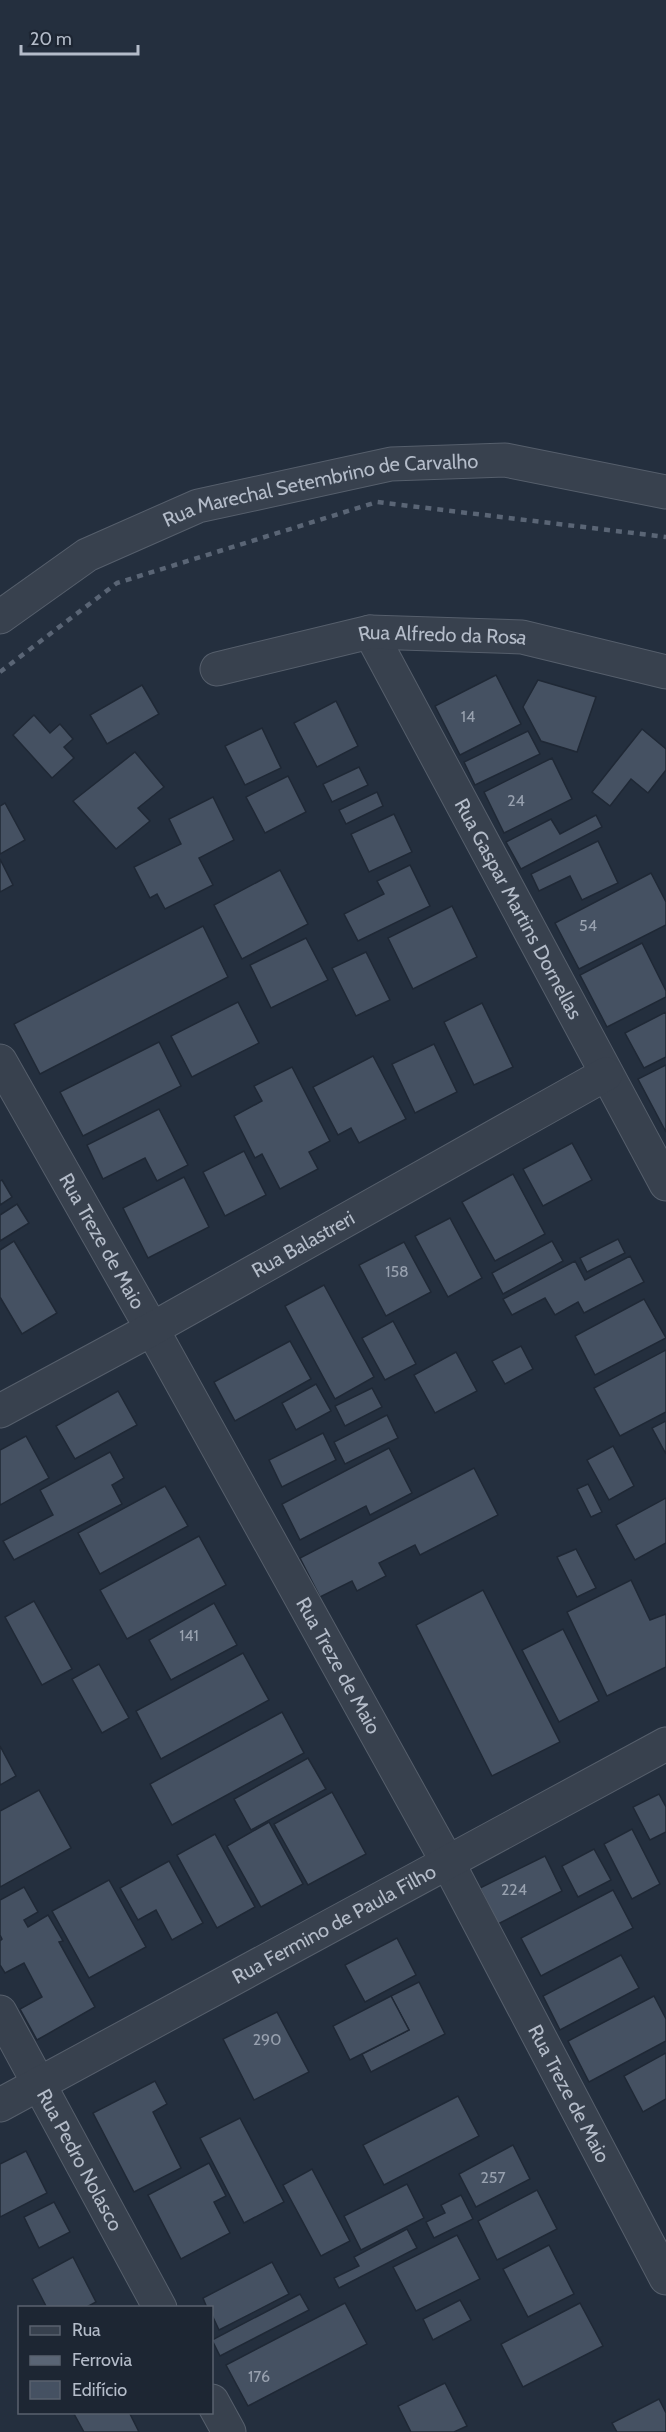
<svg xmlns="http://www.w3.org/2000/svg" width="666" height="2432" font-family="Cabin,sans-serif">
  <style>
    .building { fill: #455162; stroke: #1f2835; stroke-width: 1.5 }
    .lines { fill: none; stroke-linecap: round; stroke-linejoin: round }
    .minor-casing { stroke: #565f6c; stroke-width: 35 }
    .tertiary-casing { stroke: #565f6c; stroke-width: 35 }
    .minor { stroke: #38414e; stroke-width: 33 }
    .tertiary { stroke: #38414e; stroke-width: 33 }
    .rail { stroke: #5a6575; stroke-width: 4.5; stroke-dasharray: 6 6; stroke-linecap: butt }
    .labels { text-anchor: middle; stroke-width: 5; stroke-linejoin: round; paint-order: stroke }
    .number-label { font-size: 16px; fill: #98a1af }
    .street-label { font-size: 20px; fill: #b4bcc9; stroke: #1d2633 }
  </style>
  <rect width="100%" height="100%" fill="#242f3e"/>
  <g class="building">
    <path d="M496 675 521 724 460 755 435 706Z"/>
    <path d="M538 680 596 697 577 752 541 741 523 707Z"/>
    <path d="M142 685 159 714 107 744 90 715Z"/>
    <path d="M336 701 358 746 317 767 294 723Z"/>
    <path d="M34 715 50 733 60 724 73 739 64 747 74 758 52 778 13 735Z"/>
    <path d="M262 728 281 768 245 785 225 746Z"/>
    <path d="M642 729 666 749V770L648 793 631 779 610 806 592 792Z"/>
    <path d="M528 731 540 754 475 785 464 762Z"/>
    <path d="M135 752 164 787 138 808 150 821 116 849 73 801Z"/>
    <path d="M552 758 572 799 504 833 484 792Z"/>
    <path d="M359 767 368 785 332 802 323 784Z"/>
    <path d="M288 776 306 812 265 833 246 797Z"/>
    <path d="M377 792 383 806 346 824 339 810Z"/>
    <path d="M213 797 234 840 199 858 213 885 165 909 157 894 150 898 134 867 181 844 169 819Z"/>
    <path d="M5 803 25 840 0 854V806Z"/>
    <path d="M394 814 412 852 369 872 351 834Z"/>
    <path d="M596 815 602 827 521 869 506 842 551 819 560 834Z"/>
    <path d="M598 841 618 883 582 900 570 876 539 891 531 874Z"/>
    <path d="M0 859 13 885 0 892Z"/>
    <path d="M410 865 430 906 358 941 344 914 384 894 377 881Z"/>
    <path d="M280 870 308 924 242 959 214 905Z"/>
    <path d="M651 873 666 902V925L579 969 555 923Z"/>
    <path d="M452 906 477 957 413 989 388 938Z"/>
    <path d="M203 926 228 977 40 1074 14 1024Z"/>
    <path d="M306 938 328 980 271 1008 250 965Z"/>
    <path d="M642 943 666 991V997L607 1027 580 975Z"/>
    <path d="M366 952 390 1000 356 1016 332 968Z"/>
    <path d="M238 1002 259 1043 192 1077 171 1036Z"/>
    <path d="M482 1003 513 1067 474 1085 444 1022Z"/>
    <path d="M666 1012V1057L644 1068 625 1033Z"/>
    <path d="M159 1042 181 1086 83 1136 60 1092Z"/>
    <path d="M434 1044 457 1092 415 1113 392 1064Z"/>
    <path d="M373 1056 406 1119 359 1143 351 1128 338 1135 313 1087Z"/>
    <path d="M666 1065V1132L638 1079Z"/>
    <path d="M292 1067 330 1141 309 1152 318 1169 280 1189 262 1154 255 1158 234 1116 262 1101 254 1086Z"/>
    <path d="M159 1109 188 1165 157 1181 145 1158 103 1179 87 1145Z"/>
    <path d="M572 1143 592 1180 543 1206 523 1169Z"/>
    <path d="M244 1151 266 1195 225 1216 203 1172Z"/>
    <path d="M513 1174 545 1234 495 1261 462 1202Z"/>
    <path d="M184 1177 209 1227 148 1258 123 1208Z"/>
    <path d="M2 1180 12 1197 0 1205V1181Z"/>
    <path d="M17 1204 29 1223 0 1241V1215Z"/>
    <path d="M450 1218 482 1278 448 1297 415 1236Z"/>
    <path d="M618 1239 625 1253 587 1272 580 1258Z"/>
    <path d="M14 1241 57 1313 22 1334 0 1297V1250Z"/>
    <path d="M552 1241 563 1261 503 1294 492 1273Z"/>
    <path d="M404 1242 431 1292 386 1316 359 1265Z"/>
    <path d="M630 1256 644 1282 584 1313 578 1302 555 1315 545 1298 512 1315 503 1299 575 1261 585 1280Z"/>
    <path d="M324 1285 374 1377 335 1399 285 1306Z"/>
    <path d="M644 1299 666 1338 595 1375 575 1336Z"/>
    <path d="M393 1321 416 1364 385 1380 362 1338Z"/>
    <path d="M290 1341 311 1379 235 1421 214 1382Z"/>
    <path d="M521 1346 533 1369 505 1384 492 1361Z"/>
    <path d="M666 1350V1412L620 1436 594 1388Z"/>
    <path d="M456 1352 477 1391 435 1413 414 1375Z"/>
    <path d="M316 1384 331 1411 296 1430 282 1403Z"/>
    <path d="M372 1388 382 1407 345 1426 335 1406Z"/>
    <path d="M118 1391 137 1425 75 1459 56 1426Z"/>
    <path d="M387 1415 398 1438 345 1464 334 1442Z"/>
    <path d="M666 1421V1454L652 1428Z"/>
    <path d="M323 1433 336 1460 282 1487 269 1460Z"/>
    <path d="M26 1436 49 1478 0 1505V1450Z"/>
    <path d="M613 1446 634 1486 609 1500 587 1460Z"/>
    <path d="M389 1448 412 1493 370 1515 366 1506 300 1540 282 1504Z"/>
    <path d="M110 1452 124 1478 112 1485 122 1504 14 1560 3 1541 53 1515 40 1490Z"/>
    <path d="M474 1468 498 1515 420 1555 415 1545 379 1563 386 1576 357 1591 352 1581 320 1597 300 1558Z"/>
    <path d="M588 1484 602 1512 591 1517 577 1489Z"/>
    <path d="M165 1486 188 1526 100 1574 78 1533Z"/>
    <path d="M666 1498V1543L635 1560 616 1525Z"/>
    <path d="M199 1536 226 1585 127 1639 100 1590Z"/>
    <path d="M576 1549 596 1588 577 1597 557 1557Z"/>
    <path d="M631 1580 650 1620 666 1614V1667L607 1696 567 1612Z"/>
    <path d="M483 1590 560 1742 492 1776 416 1625Z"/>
    <path d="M34 1601 72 1669 42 1685 5 1617Z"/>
    <path d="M214 1603 237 1645 171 1680 149 1640Z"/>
    <path d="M563 1629 599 1701 559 1722 522 1650Z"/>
    <path d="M243 1653 269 1700 161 1759 136 1711Z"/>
    <path d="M99 1664 129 1718 102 1733 72 1679Z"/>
    <path d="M282 1712 304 1753 172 1825 150 1784Z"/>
    <path d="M0 1746 16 1776 0 1785Z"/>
    <path d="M308 1758 326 1789 251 1830 234 1799Z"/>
    <path d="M39 1790 71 1848 0 1887V1811Z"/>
    <path d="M332 1792 366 1854 308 1885 274 1824Z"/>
    <path d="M659 1794 666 1807V1832L650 1840 633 1807Z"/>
    <path d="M269 1822 303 1884 261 1907 227 1846Z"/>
    <path d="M632 1829 660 1884 632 1899 604 1844Z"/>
    <path d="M215 1834 255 1907 217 1928 177 1855Z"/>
    <path d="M594 1849 611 1880 578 1897 562 1866Z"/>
    <path d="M545 1856 562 1891 498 1924 480 1888Z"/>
    <path d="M169 1861 203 1923 172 1940 156 1910 138 1920 120 1888Z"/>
    <path d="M109 1880 146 1947 89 1978 52 1911Z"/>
    <path d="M24 1887 38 1912 24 1920 28 1927 48 1915 63 1941 59 1942 95 2007 37 2040 20 2009 42 1997 24 1963 5 1973 0 1965V1941L2 1939 0 1935V1900Z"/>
    <path d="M613 1890 633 1928 541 1976 521 1938Z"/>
    <path d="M397 1938 416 1975 365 2002 345 1965Z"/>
    <path d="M621 1955 639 1988 560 2030 543 1996Z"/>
    <path d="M419 1982 445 2034 371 2072 362 2054 409 2030 391 1996Z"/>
    <path d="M391 1996 409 2030 350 2060 333 2026Z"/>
    <path d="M654 1996 666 2019V2041L589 2082 568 2041Z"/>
    <path d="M277 2012 309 2072 254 2100 223 2039Z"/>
    <path d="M666 2053V2099L643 2112 624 2076Z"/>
    <path d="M155 2081 167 2104 153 2112 181 2168 134 2192 93 2113Z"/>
    <path d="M458 2096 479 2136 384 2185 363 2145Z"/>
    <path d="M240 2118 284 2202 244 2223 200 2138Z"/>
    <path d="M513 2145 530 2179 476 2207 459 2174Z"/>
    <path d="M26 2151 47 2193 0 2217V2164Z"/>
    <path d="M209 2163 226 2196 214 2202 230 2233 181 2259 148 2195Z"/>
    <path d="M312 2169 350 2241 321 2256 283 2185Z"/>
    <path d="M407 2184 424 2218 361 2250 344 2216Z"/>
    <path d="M537 2190 557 2229 497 2260 478 2221Z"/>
    <path d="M461 2195 473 2219 434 2238 426 2222 445 2213 441 2205Z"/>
    <path d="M54 2202 70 2232 39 2248 24 2217Z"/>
    <path d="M407 2229 417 2248 339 2288 334 2278 359 2266 354 2257Z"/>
    <path d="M457 2235 480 2279 416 2311 393 2267Z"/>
    <path d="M549 2245 574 2294 528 2317 503 2269Z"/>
    <path d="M73 2257 96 2302 85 2308H47L32 2279Z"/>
    <path d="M272 2262 289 2294 219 2330 212 2315V2308H207L203 2298Z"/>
    <path d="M300 2294 309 2310 220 2356 212 2340Z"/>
    <path d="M460 2300 471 2320 433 2340 423 2319Z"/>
    <path d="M345 2303 367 2344 248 2406 226 2365Z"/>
    <path d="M580 2303 603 2346 523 2387 501 2344Z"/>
    <path d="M445 2383 467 2426 454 2432H411L398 2406Z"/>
    <path d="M659 2399 666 2413V2432H617L612 2423Z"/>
    <path d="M73 2412H129L139 2432H84Z"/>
  </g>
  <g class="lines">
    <defs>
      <g id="minor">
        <path id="s1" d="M370 632 666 1184"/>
        <path id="s2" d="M217 669 370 632 522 637 666 672"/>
        <path id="s3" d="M0 1061 152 1329 448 1863 666 2278"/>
        <path id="s4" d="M0 1411 152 1329 606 1074"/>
        <path id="s5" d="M0 2012 160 2308"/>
        <path id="s6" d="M0 2105 666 1744"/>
        <path d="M212 2401 229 2432"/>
      </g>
      <g id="tertiary">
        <path id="s7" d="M0 617 87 555 198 506 391 464 505 460 666 492"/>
      </g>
    </defs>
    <use href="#minor" class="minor-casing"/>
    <use href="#tertiary" class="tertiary-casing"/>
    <use href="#minor" class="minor"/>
    <use href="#tertiary" class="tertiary"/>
    <path class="rail" d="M0 672 117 583 377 502 666 537"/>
  </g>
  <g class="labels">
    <g class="number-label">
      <text x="468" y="722">14</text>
      <text x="516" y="806">24</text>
      <text x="588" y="931">54</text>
      <text x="397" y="1277">158</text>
      <text x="189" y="1641">141</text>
      <text x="514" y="1895">224</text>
      <text x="267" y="2045">290</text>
      <text x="493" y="2183">257</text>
      <text x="259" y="2382">176</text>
    </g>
    <g class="street-label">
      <text dy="7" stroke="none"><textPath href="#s7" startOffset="352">Rua Marechal Setembrino de Carvalho</textPath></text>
      <text dy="7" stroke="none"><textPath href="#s2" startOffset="230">Rua Alfredo da Rosa</textPath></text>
      <text dy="7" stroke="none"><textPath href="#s1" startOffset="314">Rua Gaspar Martins Dornellas</textPath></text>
      <text dy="7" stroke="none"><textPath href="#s3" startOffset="207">Rua Treze de Maio</textPath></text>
      <text dy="7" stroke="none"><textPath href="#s4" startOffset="346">Rua Balastreri</textPath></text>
      <text dy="7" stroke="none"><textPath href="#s3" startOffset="693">Rua Treze de Maio</textPath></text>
      <text dy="7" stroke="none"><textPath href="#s6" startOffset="380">Rua Fermino de Paula Filho</textPath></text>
      <text dy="7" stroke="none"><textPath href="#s3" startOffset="1179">Rua Treze de Maio</textPath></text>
      <text dy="7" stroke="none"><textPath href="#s5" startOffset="168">Rua Pedro Nolasco</textPath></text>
    </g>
  </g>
  <rect x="18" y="2306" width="195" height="108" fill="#1d2633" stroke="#59626f" stroke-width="1.5"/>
  <rect x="30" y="2326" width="30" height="9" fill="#38414e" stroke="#59626f" stroke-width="1.5"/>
  <text x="72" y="2336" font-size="18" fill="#b4bcc9">Rua</text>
  <rect x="30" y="2356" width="30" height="9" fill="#5a6575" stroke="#59626f" stroke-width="1.5"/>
  <text x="72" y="2366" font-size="18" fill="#b4bcc9">Ferrovia</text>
  <rect x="30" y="2381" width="30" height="18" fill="#455162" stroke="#59626f" stroke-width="1.5"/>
  <text x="72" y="2396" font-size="18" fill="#b4bcc9">Edifício</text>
  <path d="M21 45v9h117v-9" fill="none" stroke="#b4bcc9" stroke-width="3"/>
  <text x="30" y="45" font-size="18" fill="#b4bcc9" stroke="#1d2633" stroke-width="4.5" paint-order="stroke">20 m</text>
</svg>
